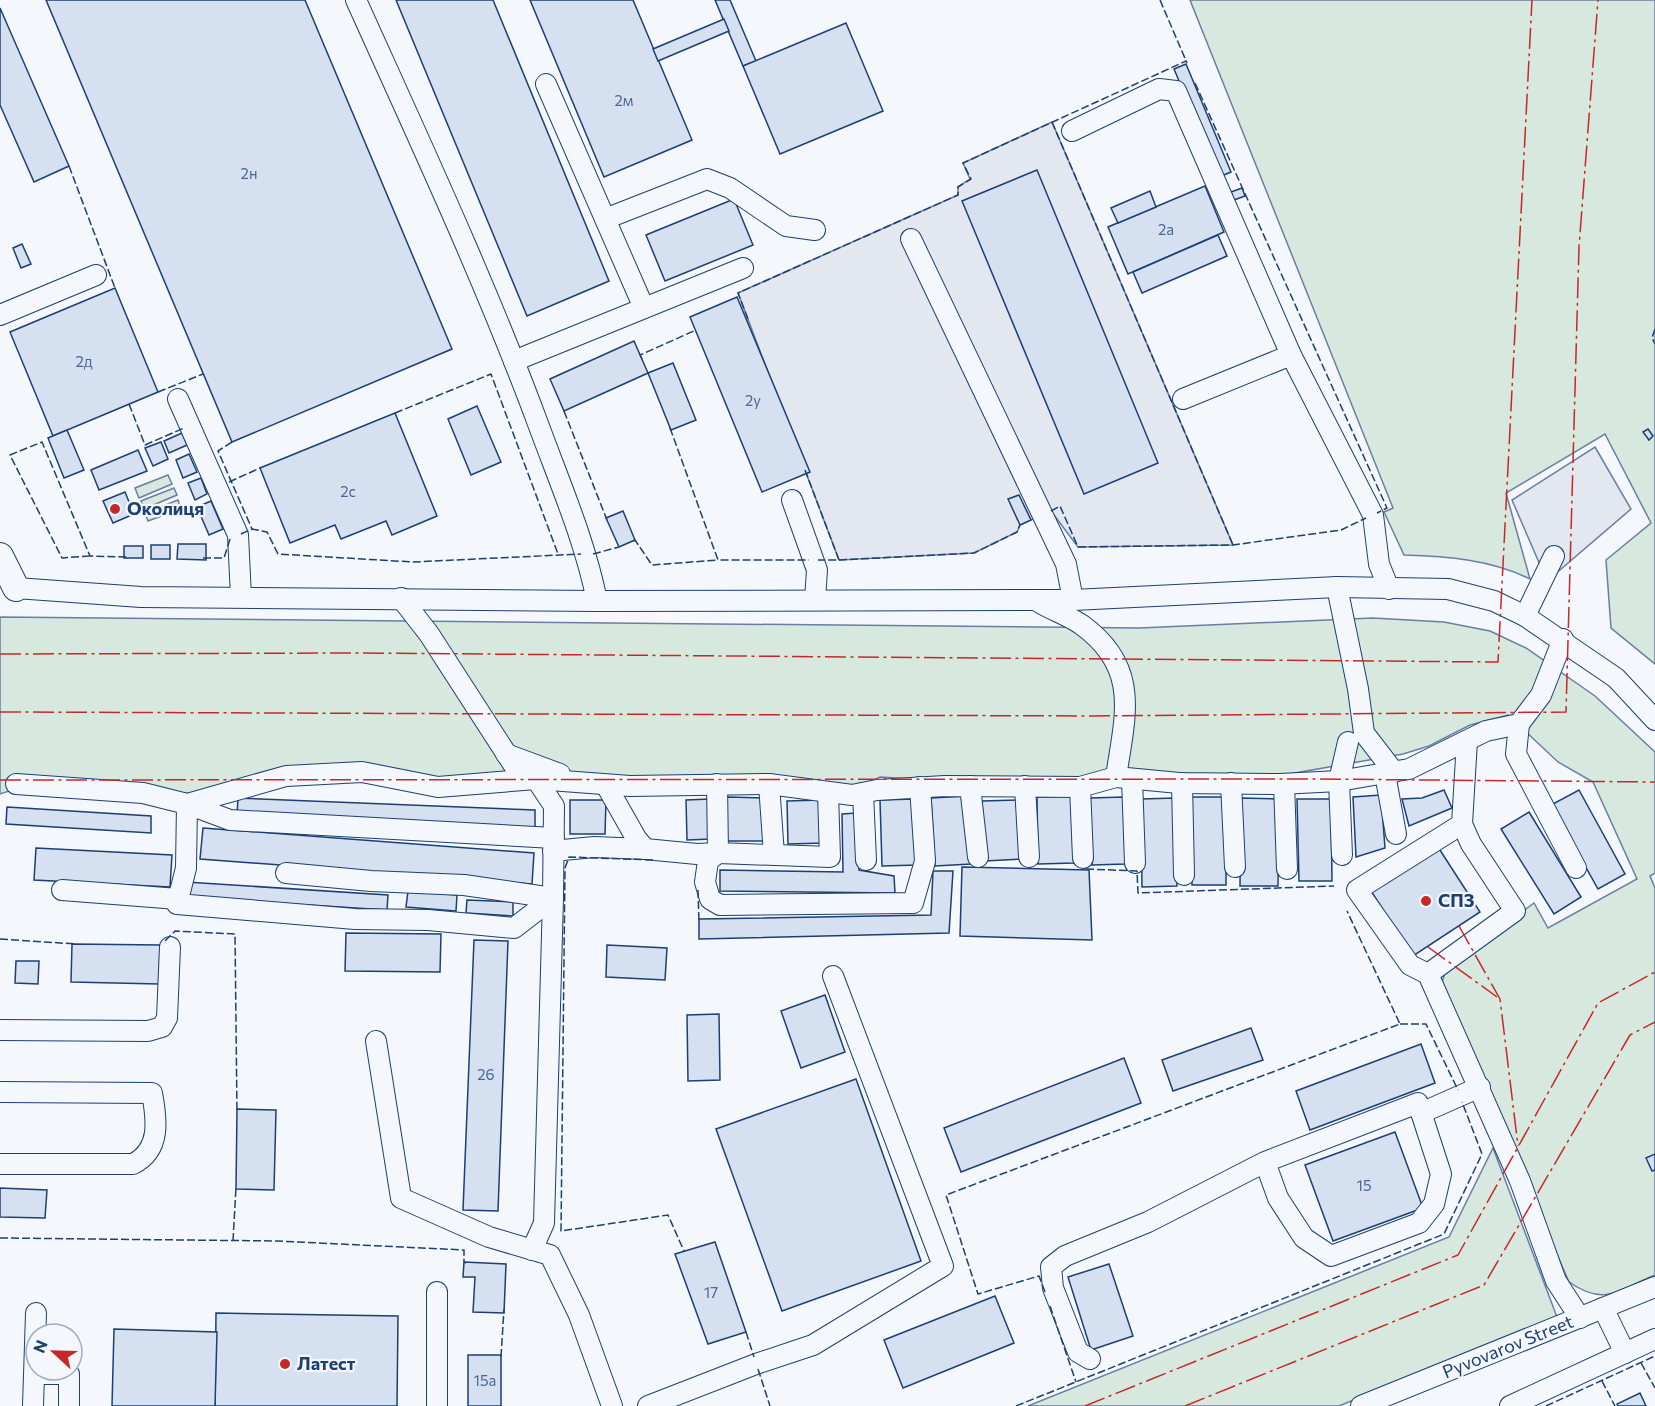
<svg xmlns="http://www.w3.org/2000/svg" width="1655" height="1406" font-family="Commissioner,sans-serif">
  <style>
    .green { fill: #d7e8df; stroke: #687fa3; stroke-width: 1.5 }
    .parking { fill: #e3e8f0; stroke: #687fa3; stroke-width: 1.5 }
    .building { fill: #d5e0f0; stroke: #1d3f73; stroke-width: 1.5 }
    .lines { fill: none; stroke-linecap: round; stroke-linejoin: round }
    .minor-casing { stroke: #1d3f73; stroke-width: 22 }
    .major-casing { stroke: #1d3f73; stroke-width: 28 }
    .minor { stroke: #f4f7fb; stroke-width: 20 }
    .major { stroke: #f4f7fb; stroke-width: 26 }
    .fence { stroke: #1d3f73; stroke-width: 1.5; stroke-dasharray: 8 3; stroke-linecap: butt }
    .power { stroke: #c62828; stroke-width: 1.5; stroke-dasharray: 21 4.5 3 4.5; stroke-linecap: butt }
    .poi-dot { fill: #c62828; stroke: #f4f7fb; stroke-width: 2 }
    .labels { text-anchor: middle; stroke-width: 4.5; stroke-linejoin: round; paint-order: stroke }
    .number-label { font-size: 15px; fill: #4b6792 }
    .poi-label { font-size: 18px; font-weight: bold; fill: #1d3f73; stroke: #f4f7fb; text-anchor: start }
    .street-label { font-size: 18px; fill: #1d3f73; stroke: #f4f7fb }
  </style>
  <rect width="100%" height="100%" fill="#f4f7fb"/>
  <g class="green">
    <path d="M1190 0H1655V664L1611 628 1606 560 1651 523 1605 434 1506 493 1530 579C1492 560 1447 556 1404 555L1384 512 1393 508Z"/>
    <path d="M168 475 172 484 139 498 135 488Z"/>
    <path d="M174 488 177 495 144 509 141 501Z"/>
    <path d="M178 500 181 509 148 521 145 513Z"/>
    <path d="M0 617 1139 628 1373 618 1444 622 1490 631 1526 648 1595 696 1655 752V873L1650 876 1655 888V1275C1618 1290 1605 1307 1569 1282L1441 987 1446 968 1534 903 1548 928 1637 879 1593 782 1558 762 1508 715 1470 725 1429 746 1403 754 1255 780 981 783 880 777 858 788 438 783 359 765 184 794 36 782 0 794Z"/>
    <path d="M1493 1148 1557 1317 1339 1406H1028L1449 1237Z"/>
  </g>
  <g class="parking">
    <path d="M1052 122 1233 545 1078 547 1051 511 1020 525 1017 532 974 553 839 560 738 293 958 195V187L970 179 963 163Z"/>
    <path d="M1595 447 1631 509 1547 581 1512 500Z"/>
  </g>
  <g class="building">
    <path d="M46 0H305L452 349 232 442Z"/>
    <path d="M396 0H493L609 281 527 316Z"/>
    <path d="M530 0H633L692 140 604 177Z"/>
    <path d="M715 0H730L756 61 743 66Z"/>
    <path d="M0 8 69 166 34 182 0 105Z"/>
    <path d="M724 19 729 31 658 61 653 49Z"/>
    <path d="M846 23 883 111 780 154 743 66Z"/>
    <path d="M1186 64 1231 172 1219 177 1174 69Z"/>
    <path d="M1037 170 1158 463 1084 494 962 201Z"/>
    <path d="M1205 186 1224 232 1128 274 1108 227Z"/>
    <path d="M1242 188 1245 196 1234 200 1231 192Z"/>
    <path d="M1150 191 1156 207 1118 223 1111 208Z"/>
    <path d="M734 199 753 245 665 281 646 235Z"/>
    <path d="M1218 235 1227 256 1142 293 1133 272Z"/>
    <path d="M22 244 31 264 21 268 13 248Z"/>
    <path d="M115 288 158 392 53 436 10 332Z"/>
    <path d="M737 297 810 472 762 492 690 317Z"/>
    <path d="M634 341 648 373 564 411 550 379Z"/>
    <path d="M673 363 696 420 671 430 648 373Z"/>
    <path d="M477 406 501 462 471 475 448 419Z"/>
    <path d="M395 413 437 516 392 535 386 521 341 539 335 525 290 543 260 468Z"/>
    <path d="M1648 429 1653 436 1649 440 1643 432Z"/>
    <path d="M67 430 84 470 64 478 48 438Z"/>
    <path d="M182 433 187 445 169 453 164 441Z"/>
    <path d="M161 442 168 459 153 466 145 448Z"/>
    <path d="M138 450 147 471 99 490 91 470Z"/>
    <path d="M189 454 197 472 183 478 176 460Z"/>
    <path d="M201 478 207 494 195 500 188 483Z"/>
    <path d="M125 492 134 514 113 523 103 501Z"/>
    <path d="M1019 495 1031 520 1020 525 1008 499Z"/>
    <path d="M211 501 223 529 209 535 197 507Z"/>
    <path d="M623 511 635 540 619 547 606 518Z"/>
    <path d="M178 544H206V560L177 559Z"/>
    <rect x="151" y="545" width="19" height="14"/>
    <rect x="124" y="546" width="19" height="12"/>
    <path d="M1444 790 1452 808 1409 826 1402 799 1422 798Z"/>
    <path d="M1579 790 1625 874 1598 889 1551 805Z"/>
    <path d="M1381 795 1385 848 1356 857 1353 797Z"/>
    <path d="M967 796 971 864 935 866 931 798Z"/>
    <path d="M1073 796 1074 863 1038 864 1037 797Z"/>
    <path d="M727 797 765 798 764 841H726Z"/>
    <path d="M1124 797 1125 864 1092 865 1090 798Z"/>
    <path d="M1191 797H1226V885H1192Z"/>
    <path d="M238 798 535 810V828L237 815Z"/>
    <path d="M1176 798 1177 886 1142 887 1141 799Z"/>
    <path d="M1241 798 1279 799 1278 886H1240Z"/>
    <path d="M710 799 711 839 687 840 686 800Z"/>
    <path d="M916 799 918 865 882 866 880 800Z"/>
    <path d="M1297 799H1331L1332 881H1299Z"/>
    <path d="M570 800H606L605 834H570Z"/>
    <path d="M822 800 823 843 788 844 787 801Z"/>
    <path d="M1019 800 1022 859 985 861 982 801Z"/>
    <path d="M7 807 151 816V833L6 824Z"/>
    <path d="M1529 812 1581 897 1554 914 1501 829Z"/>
    <path d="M857 813 859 870 894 876 895 893 720 891V870L843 872 842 814Z"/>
    <path d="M203 828 534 853 532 884 200 859Z"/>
    <path d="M1438 847 1480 912 1413 956 1371 891Z"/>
    <path d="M36 848 172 855 170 887 34 880Z"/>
    <path d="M962 867 1089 870 1092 940 960 936Z"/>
    <path d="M933 871H953L949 933 699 939V919L931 915Z"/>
    <path d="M186 882 388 895 387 910 185 897Z"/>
    <path d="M408 891 457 895 456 911 406 907Z"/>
    <path d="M467 900 513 902V916L466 913Z"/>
    <path d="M346 933 441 934 440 972 345 971Z"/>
    <path d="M474 940 508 941 498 1211 463 1210Z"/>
    <path d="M72 944 160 945 159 984 71 982Z"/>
    <path d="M607 945 667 948 665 980 606 977Z"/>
    <path d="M16 961H39L38 984 15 983Z"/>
    <path d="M825 995 845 1052 801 1068 781 1011Z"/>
    <path d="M719 1014 720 1080 688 1081 687 1015Z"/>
    <path d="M1251 1028 1263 1060 1173 1091 1162 1060Z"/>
    <path d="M1421 1044 1435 1083 1310 1130 1296 1091Z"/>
    <path d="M1124 1058 1141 1103 961 1172 944 1128Z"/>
    <path d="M856 1079 921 1261 782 1311 716 1129Z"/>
    <path d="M237 1109 276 1110 274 1190 236 1189Z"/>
    <path d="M1395 1132 1423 1208 1333 1241 1305 1165Z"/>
    <path d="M1655 1154V1170L1652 1171 1646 1158Z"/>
    <path d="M0 1188 47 1190 45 1218 0 1217Z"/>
    <path d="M715 1242 746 1332 708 1344 675 1254Z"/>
    <path d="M464 1262 506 1264 504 1313 473 1312 475 1277H463Z"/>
    <path d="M1109 1264 1133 1336 1091 1350 1068 1277Z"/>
    <path d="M995 1296 1014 1343 903 1388 884 1340Z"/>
    <path d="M216 1313 398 1316 397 1406H215Z"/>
    <path d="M114 1329 217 1332 215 1406H112Z"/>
    <rect x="468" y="1355" width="33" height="51"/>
    <path d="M1640 1393 1646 1406H1618L1617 1404Z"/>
  </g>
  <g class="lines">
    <defs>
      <g id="minor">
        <path d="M356 0C420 142 486 283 540 429 561 486 585 541 597 601"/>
        <path d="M546 84 644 308"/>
        <path d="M1072 131 1159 89 1176 91 1291 355 1373 515 1379 564 1389 589"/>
        <path d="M605 219 707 179 730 188 786 226 815 230"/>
        <path d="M911 239 1066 564 1073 600"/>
        <path d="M0 315 96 275"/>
        <path d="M514 361 743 268"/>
        <path d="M178 399 238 535 241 597"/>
        <path d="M1183 399 1291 355"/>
        <path d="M792 500 817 570 815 600"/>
        <path d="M1337 587 1358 689 1364 733 1394 772"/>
        <path d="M16 588 141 597 597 601 1073 600 1337 587 1448 589 1494 601 1525 616 1616 678 1655 720"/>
        <path d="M401 598 429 634 522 778"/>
        <path d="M1037 601C1051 610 1068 615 1082 625 1141 668 1125 716 1116 777"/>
        <path d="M1525 616 1554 556"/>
        <path d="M1519 724 1516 754 1576 868"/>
        <path d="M1467 741 1462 824 1357 890 1410 965 1428 974 1520 1181 1556 1281 1580 1318"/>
        <path d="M506 754 560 774"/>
        <path d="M1385 774 1396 834"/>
        <path d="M536 779 630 786 769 784 852 795 877 790 945 786 1080 787 1116 777 1179 783 1280 784 1339 781 1409 769 1486 731 1519 724 1541 695 1563 639"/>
        <path d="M1132 779 1135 863"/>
        <path d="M1182 783 1184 875"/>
        <path d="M1231 783 1235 867"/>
        <path d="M16 784 143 793 187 804 186 868 177 904 355 919 428 920 514 928 553 898 554 806 536 779 438 787 362 772 286 776 187 804"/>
        <path d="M717 784 718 853 830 857 828 793"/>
        <path d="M769 784 774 855"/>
        <path d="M1284 784 1287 869"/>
        <path d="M606 785 636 838 645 849 697 854 718 853"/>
        <path d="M970 786 978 857"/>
        <path d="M1025 786 1029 857"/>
        <path d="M1080 787 1083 858"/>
        <path d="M863 793 866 860"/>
        <path d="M187 804 230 820 554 838"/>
        <path d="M553 851 594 847 645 849"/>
        <path d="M718 853 708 861 705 882 710 899 720 905 913 903 925 861 920 787"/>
        <path d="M1342 855 1339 781 1348 742"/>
        <path d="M286 873 371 881 464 885 553 898 544 1223 532 1250"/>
        <path d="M62 890 178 899"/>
        <path d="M1428 974 1515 911 1471 844 1462 824"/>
        <path d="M0 1030 148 1031 162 1027 167 1018 170 947"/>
        <path d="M376 1041 401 1198 489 1237 550 1255 579 1315 612 1406"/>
        <path d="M0 1092 152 1093C157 1120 161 1150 133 1164H0"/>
        <path d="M1421 1113 1480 1087"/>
        <path d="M1603 1308 1625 1353"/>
        <path d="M1090 1359 1078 1352 1053 1288 1051 1267 1065 1256 1148 1222 1265 1162 1278 1198 1304 1238 1331 1256 1419 1223 1434 1204 1441 1174 1418 1103 1265 1162"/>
        <path d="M35 1374H69V1406"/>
        <path d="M33 1406 36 1313"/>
        <path d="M437 1406V1292"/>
        <path d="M648 1406 756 1364 813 1345 943 1266 833 976"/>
        <path d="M1361 1406 1655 1287"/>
        <path d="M1510 1406 1655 1339"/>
      </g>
      <path id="major" d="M0 556 16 588"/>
    </defs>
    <use href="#minor" class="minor-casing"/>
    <use href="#major" class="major-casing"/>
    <use href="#minor" class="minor"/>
    <use href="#major" class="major"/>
    <g class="fence">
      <path d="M1160 0 1187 63"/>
      <path d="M1195 83 1387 508 1377 513"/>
      <path d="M1052 122 1233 545"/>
      <path d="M69 166 115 288"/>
      <path d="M748 319 738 293 958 195V187L971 179 963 163 1186 61"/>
      <path d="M1655 329 1652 338 1655 344"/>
      <path d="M642 359 640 355 696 330"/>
      <path d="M158 392 203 374"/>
      <path d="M129 404 145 445 184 428"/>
      <path d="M564 411 607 520"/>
      <path d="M395 413 491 374 558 554"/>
      <path d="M670 428 718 560H809"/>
      <path d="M232 442 218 451 252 529"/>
      <path d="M805 470 839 560H818"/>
      <path d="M229 482 260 468"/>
      <path d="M1051 511 1060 506 1078 547 1233 545 1341 530 1366 518"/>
      <path d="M241 534 252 529 267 532 278 554 413 562 581 554"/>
      <path d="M633 541 635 540 652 565 718 560"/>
      <path d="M593 554 619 547"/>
      <path d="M90 556 62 558 10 455 42 442 90 556 128 557"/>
      <path d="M203 558H224L230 539"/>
      <path d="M839 560 974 553 1017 532 1020 525"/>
      <path d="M653 860 569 857 565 868 561 1231 668 1215 684 1251"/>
      <path d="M1086 869 1137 871 1138 893 1334 886"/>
      <path d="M698 890 699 922"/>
      <path d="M0 939 76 944"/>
      <path d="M165 941 175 931 235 934 237 1112"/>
      <path d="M1400 1024H1426L1458 1090"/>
      <path d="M0 1238 277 1241 464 1250V1262L466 1263"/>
      <path d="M233 1241 236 1187"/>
      <path d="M1045 1292 1039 1276 978 1294 946 1195 1400 1024 1347 911"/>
      <path d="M1050 1306 1076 1382"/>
      <path d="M746 1332 754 1357"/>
      <path d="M501 1357 504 1309"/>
      <path d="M1641 1363 1655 1388"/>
      <path d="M758 1369 770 1406"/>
      <path d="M1602 1381 1615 1406"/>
      <path d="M1016 1406 1444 1234 1482 1154 1462 1102"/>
      <path d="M1546 1406 1655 1356"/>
    </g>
    <g class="power">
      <path d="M0 654 351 653 1498 662 1532 0"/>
      <path d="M0 712 1092 716 1566 712 1579 247 1598 0"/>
      <path d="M0 780 1313 779 1655 782"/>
      <path d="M1459 926 1500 999 1518 1146"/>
      <path d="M1428 947 1497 997"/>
      <path d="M1085 1406 1458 1255 1598 1003 1655 972"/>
      <path d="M1185 1406 1484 1285 1630 1035 1655 1022"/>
    </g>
  </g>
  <g class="poi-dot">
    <circle cx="115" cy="509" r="6"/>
    <circle cx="1426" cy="901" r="6"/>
    <circle cx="285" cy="1364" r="6"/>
  </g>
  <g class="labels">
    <g class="number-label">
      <text x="624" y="106">2м</text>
      <text x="249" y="179">2н</text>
      <text x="1166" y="235">2а</text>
      <text x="84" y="367">2д</text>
      <text x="753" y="406">2у</text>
      <text x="348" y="497">2с</text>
      <text x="486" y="1080">26</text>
      <text x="1364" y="1191">15</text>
      <text x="711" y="1298">17</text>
      <text x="485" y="1386">15а</text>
    </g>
    <g class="poi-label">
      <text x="127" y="515">Околиця</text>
      <text x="1438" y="907">СПЗ</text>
      <text x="297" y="1370">Латест</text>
    </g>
    <g class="street-label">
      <text transform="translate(1508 1347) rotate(-22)" y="6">Pyvovarov Street</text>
    </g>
  </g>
  <g transform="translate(54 1352) rotate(292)"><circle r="28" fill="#f4f7fb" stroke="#9eadc5" stroke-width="1.5"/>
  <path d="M0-4.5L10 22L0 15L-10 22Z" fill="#c62828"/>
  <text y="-9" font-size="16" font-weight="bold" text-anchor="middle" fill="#1d3f73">N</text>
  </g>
</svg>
